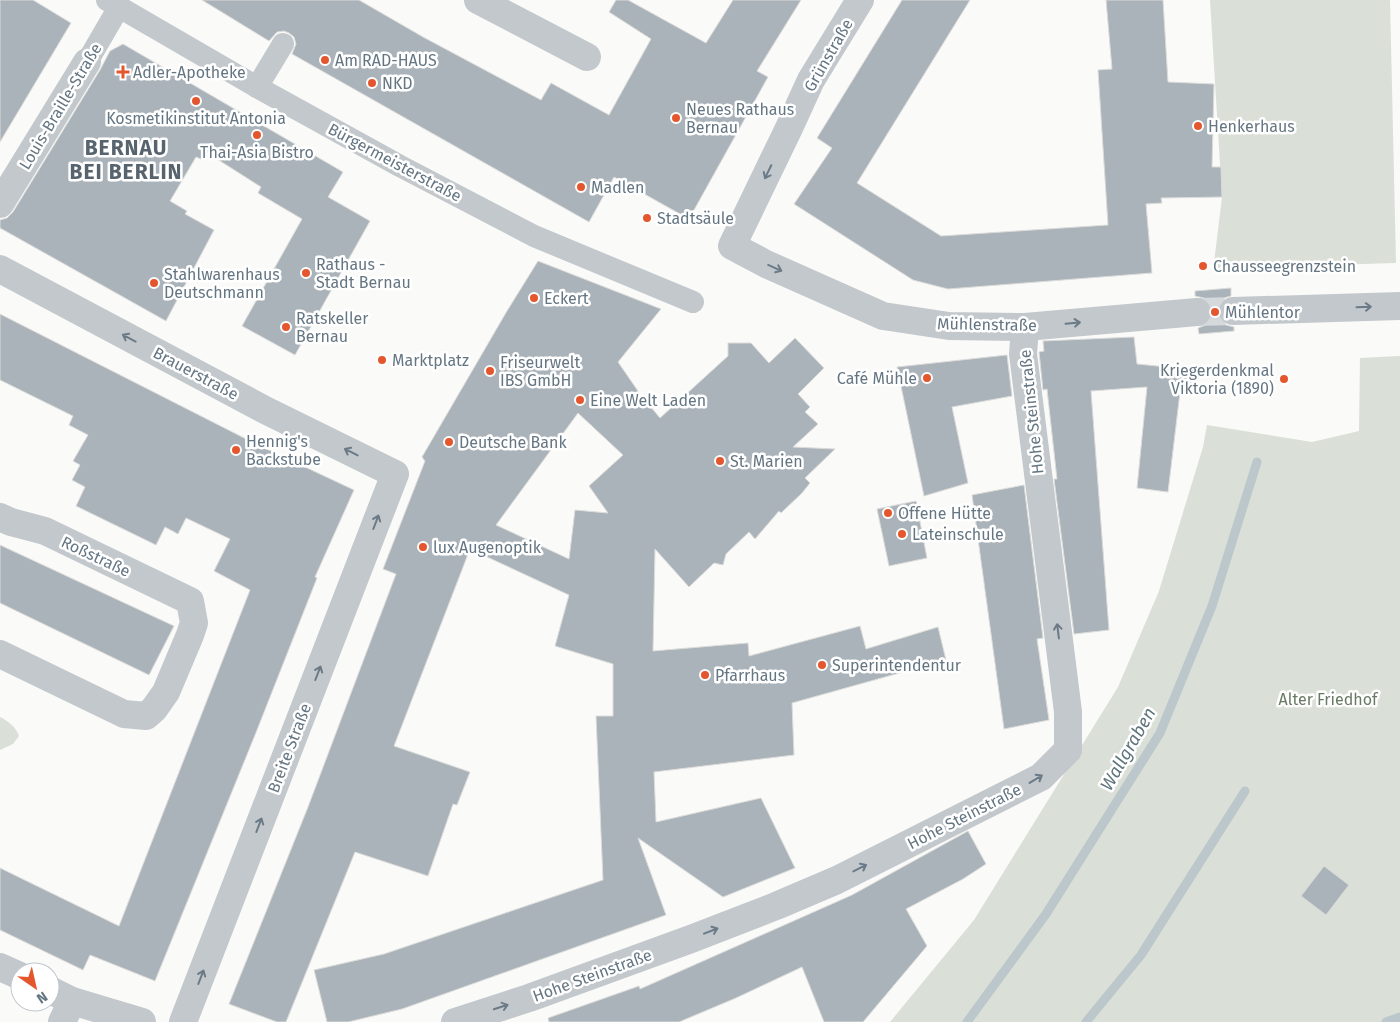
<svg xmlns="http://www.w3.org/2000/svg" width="1400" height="1022" font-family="'Fira Sans',sans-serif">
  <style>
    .green { fill: #dadfd7 }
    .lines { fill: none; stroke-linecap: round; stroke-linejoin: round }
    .stream { stroke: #bbc7cb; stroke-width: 9 }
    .building { fill: #aab3b9; stroke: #dcdcda; fill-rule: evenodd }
    .minor-tunnel { stroke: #d5d9db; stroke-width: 28; stroke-dasharray: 28 14; stroke-linecap: butt }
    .pedestrian { stroke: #c3c8cc; stroke-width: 22 }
    .minor { stroke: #c3c8cc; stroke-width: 28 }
    .oneway { stroke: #6a7a87 }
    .poi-dot { fill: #e4572e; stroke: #fff; stroke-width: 2 }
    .labels { text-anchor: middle; stroke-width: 5; stroke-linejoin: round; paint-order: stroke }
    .street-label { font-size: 16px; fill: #657683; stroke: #fff }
    .poi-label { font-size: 16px; fill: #657683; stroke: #fff; text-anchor: start }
    .park-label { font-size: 16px; fill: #687a64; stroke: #fff }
    .water-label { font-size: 18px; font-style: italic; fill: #60757c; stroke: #fff }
    .district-label { font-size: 21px; font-weight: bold; letter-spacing: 1px; fill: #57646e; stroke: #fff }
  </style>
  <rect width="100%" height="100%" fill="#fafaf8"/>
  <g class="green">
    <path d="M1210 0H1390L1396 263 1293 266 1213 271 1222 197Z"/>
    <path d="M1400 356V1022H890L974 920 1118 687 1159 591 1203 447 1207 425 1312 442 1359 431 1360 358Z"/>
    <path d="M0 717C8 721 16 727 19 736L13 744 0 750Z"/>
  </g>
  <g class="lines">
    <g class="stream">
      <path d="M967 1022 1046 914 1160 733 1212 606 1257 462"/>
      <path d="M1086 1022 1141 955 1245 791"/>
      <path d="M1386 1022 1400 1017"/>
    </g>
  </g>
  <g class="building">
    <path d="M0 0H33L71 23 0 142Z"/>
    <path d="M202 0H359L423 37 541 100 551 83 609 115 651 39 609 12 616 0H628L706 43 733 0H801L757 71 768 77 689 219 614 177 589 222 292 54 296 44 294 37 289 33 284 31 277 32 269 41Z"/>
    <path d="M902 0H970L857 183 941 236 1108 225 1098 70 1112 69 1106 0H1163L1168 82 1214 84 1212 167H1221L1222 197 1161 198 1162 203 1146 204 1152 273 948 289 913 280 794 204 832 148 817 138Z"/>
    <path d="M123 44 343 172 328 197 370 221 295 355 242 326 302 219 258 193 261 187 206 152 201 159 196 157 170 201 187 211 185 214 214 230 166 321 0 228V220L7 218 13 212 100 70 110 51Z"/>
    <path d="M538 261 661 309 618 362 640 394 660 418 728 356V343H751L769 363 795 338 824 368 798 394 810 407 805 412 818 424 793 447 835 449 805 478 810 483 802 493 781 513 779 511 755 539 749 532 726 554 723 565 714 563 689 587 655 549 653 651 748 643 749 656 860 626 866 649 938 627 946 660 792 703 794 755 654 772 656 822 761 798 795 868 723 897 638 838 666 915 402 1009 348 1022H327L314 970 384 954 603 880 596 716H613V664L555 646 569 595 470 549 394 746 470 772 457 805 453 804 428 876 355 852 286 1022H277L229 1004 308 807 396 574 383 569 425 461 422 457 507 311ZM578 413 623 455 589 486 608 513 575 510 569 559 496 525Z"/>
    <path d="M1231 288V296L1224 298 1220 303 1217 312 1220 320 1226 325 1234 327V331L1199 334 1198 328 1206 325 1211 319 1212 310 1209 303 1204 298 1195 296V291Z"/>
    <path d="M0 314 254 443 354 490 315 577 317 578 255 735 155 981 90 955 83 970 0 930V868L119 926 250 590 214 571 230 539 186 518 178 534 165 527 156 545 76 506 85 487 72 480 80 465 73 461 88 435 69 425 73 416 0 380Z"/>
    <path d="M1134 337 1137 364 1197 370V383L1181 384 1168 492 1137 488 1147 387 1091 391 1109 630 1074 634 1054 479H1057L1047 389 1043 390 1039 352 1044 351 1043 341Z"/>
    <path d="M1007 355 1012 396 952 407 968 483 924 496 897 367Z"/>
    <path d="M1024 485 1043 638 1037 639 1049 720 1004 729 972 495Z"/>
    <path d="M916 501 927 558 889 566 877 509Z"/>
    <path d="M0 545 174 626 149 675 0 603Z"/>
    <path d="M968 831 986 864 963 879 906 909 927 946 863 1022H824L802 967 736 998 679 1022H549L548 1018 639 986 640 989 852 895Z"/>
    <path d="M1324 866 1349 885 1326 915 1301 896Z"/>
  </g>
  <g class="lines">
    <path class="minor-tunnel" d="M1197 312 1233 311"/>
    <g class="pedestrian">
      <path d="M107 0 257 87 400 166 534 236 693 302"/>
      <path d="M87 62 119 7"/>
      <path d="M257 87 283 44"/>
    </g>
    <g class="minor">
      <path d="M478 0 587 57"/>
      <path d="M860 0 811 80 789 128 732 246 766 264 883 316 949 326 1025 327 1197 312"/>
      <path d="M0 204 87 62"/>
      <path d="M0 269 265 410 395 474 183 1022"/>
      <path d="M1233 311 1400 306"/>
      <path d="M0 517 11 522 45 531 190 601 194 623 190 635 166 692 154 709 146 716 124 714 0 654"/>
      <path d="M0 967 20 976"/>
      <path d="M50 990 72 1001 142 1022"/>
      <path d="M62 1022 72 1001"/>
      <path d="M455 1022 529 998 691 939 776 906 837 880 1041 777 1068 750V712L1023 354 1025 327"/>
    </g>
  </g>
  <defs><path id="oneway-shaft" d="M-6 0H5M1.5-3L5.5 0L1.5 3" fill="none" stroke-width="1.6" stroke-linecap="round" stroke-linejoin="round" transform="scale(1.25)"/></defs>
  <g class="oneway">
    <use href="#oneway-shaft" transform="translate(768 172) rotate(116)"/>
    <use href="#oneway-shaft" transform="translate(775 268) rotate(24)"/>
    <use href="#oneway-shaft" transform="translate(1364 307) rotate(-2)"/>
    <use href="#oneway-shaft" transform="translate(1073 323) rotate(-5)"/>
    <use href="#oneway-shaft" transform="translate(129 338) rotate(-152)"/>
    <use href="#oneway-shaft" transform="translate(351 452) rotate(-153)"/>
    <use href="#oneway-shaft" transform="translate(376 522) rotate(-69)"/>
    <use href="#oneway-shaft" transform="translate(1058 631) rotate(-97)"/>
    <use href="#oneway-shaft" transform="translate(318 673) rotate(-69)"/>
    <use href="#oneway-shaft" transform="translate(1036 779) rotate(-31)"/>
    <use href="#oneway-shaft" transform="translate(259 825) rotate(-69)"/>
    <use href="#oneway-shaft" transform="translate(860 868) rotate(-27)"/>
    <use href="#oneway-shaft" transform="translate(711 931) rotate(-21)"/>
    <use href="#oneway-shaft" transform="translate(201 977) rotate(-69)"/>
    <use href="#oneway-shaft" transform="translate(501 1007) rotate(-18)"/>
  </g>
  <g class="poi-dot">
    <circle cx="325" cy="60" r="5"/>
    <path d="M120.5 64.5h5v5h5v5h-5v5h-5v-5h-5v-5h5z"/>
    <circle cx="372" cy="83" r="5"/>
    <circle cx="196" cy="101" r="5"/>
    <circle cx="676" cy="118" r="5"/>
    <circle cx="1198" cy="126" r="5"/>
    <circle cx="257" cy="135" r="5"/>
    <circle cx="581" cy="187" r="5"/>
    <circle cx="647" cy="218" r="5"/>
    <circle cx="1203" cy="266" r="5"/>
    <circle cx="306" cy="273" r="5"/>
    <circle cx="154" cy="283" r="5"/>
    <circle cx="534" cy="298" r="5"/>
    <circle cx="1215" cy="312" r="5"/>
    <circle cx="286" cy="327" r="5"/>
    <circle cx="382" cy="360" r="5"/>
    <circle cx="490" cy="371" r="5"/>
    <circle cx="927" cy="378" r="5"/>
    <circle cx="1284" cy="379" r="5"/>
    <circle cx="580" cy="400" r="5"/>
    <circle cx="449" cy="442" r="5"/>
    <circle cx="236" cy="450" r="5"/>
    <circle cx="720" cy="461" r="5"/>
    <circle cx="888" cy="513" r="5"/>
    <circle cx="902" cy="534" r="5"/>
    <circle cx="423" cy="547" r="5"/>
    <circle cx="822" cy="665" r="5"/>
    <circle cx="705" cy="675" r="5"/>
  </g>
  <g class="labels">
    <g class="street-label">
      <text transform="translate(828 55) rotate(-60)" y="6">Grünstraße</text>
      <text transform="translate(60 106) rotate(-59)" y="6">Louis-Braille-Straße</text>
      <text transform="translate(395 162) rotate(28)" y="6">Bürgermeisterstraße</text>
      <text transform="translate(987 324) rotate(1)" y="6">Mühlenstraße</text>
      <text transform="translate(196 373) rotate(28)" y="6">Brauerstraße</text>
      <text transform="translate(1031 412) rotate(-96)" y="6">Hohe Steinstraße</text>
      <text transform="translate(96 556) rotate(25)" y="6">Roßstraße</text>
      <text transform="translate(289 748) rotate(-69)" y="6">Breite Straße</text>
      <text transform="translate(964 816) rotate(-27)" y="6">Hohe Steinstraße</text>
      <text transform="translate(592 975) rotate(-20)" y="6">Hohe Steinstraße</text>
    </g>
    <g class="poi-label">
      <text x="335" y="66">Am RAD-HAUS</text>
      <text x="133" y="78">Adler-Apotheke</text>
      <text x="382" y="89">NKD</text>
      <text x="686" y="115">Neues Rathaus<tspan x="686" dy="18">Bernau</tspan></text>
      <text x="196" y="124" text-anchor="middle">Kosmetikinstitut Antonia</text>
      <text x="1208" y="132">Henkerhaus</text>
      <text x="257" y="158" text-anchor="middle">Thai-Asia Bistro</text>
      <text x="591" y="193">Madlen</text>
      <text x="657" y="224">Stadtsäule</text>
      <text x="316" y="270">Rathaus -<tspan x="316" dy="18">Stadt Bernau</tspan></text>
      <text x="1213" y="272">Chausseegrenzstein</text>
      <text x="164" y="280">Stahlwarenhaus<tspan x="164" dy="18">Deutschmann</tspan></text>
      <text x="544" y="304">Eckert</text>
      <text x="1225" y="318">Mühlentor</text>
      <text x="296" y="324">Ratskeller<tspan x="296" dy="18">Bernau</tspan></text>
      <text x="392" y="366">Marktplatz</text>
      <text x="500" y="368">Friseurwelt<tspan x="500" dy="18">IBS GmbH</tspan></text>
      <text x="1274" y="376" text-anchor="end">Kriegerdenkmal<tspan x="1274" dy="18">Viktoria (1890)</tspan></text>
      <text x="917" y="384" text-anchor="end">Café Mühle</text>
      <text x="590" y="406">Eine Welt Laden</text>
      <text x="246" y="447">Hennig's<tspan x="246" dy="18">Backstube</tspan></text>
      <text x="459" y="448">Deutsche Bank</text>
      <text x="730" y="467">St. Marien</text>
      <text x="898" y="519">Offene Hütte</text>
      <text x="912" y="540">Lateinschule</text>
      <text x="433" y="553">lux Augenoptik</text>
      <text x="832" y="671">Superintendentur</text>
      <text x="715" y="681">Pfarrhaus</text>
    </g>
    <g class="park-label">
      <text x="1328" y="705">Alter Friedhof</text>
    </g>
    <g class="water-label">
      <text transform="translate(1128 749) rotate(-60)" y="6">Wallgraben</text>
    </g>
    <g class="district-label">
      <text x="126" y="155">BERNAU<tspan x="126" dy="24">BEI BERLIN</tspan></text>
    </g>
  </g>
  <g transform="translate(35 987) rotate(146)"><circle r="24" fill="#ffffff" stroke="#c1c8cd"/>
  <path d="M0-4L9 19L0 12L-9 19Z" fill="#e4572e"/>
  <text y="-8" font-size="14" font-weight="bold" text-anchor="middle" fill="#657683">N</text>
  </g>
</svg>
